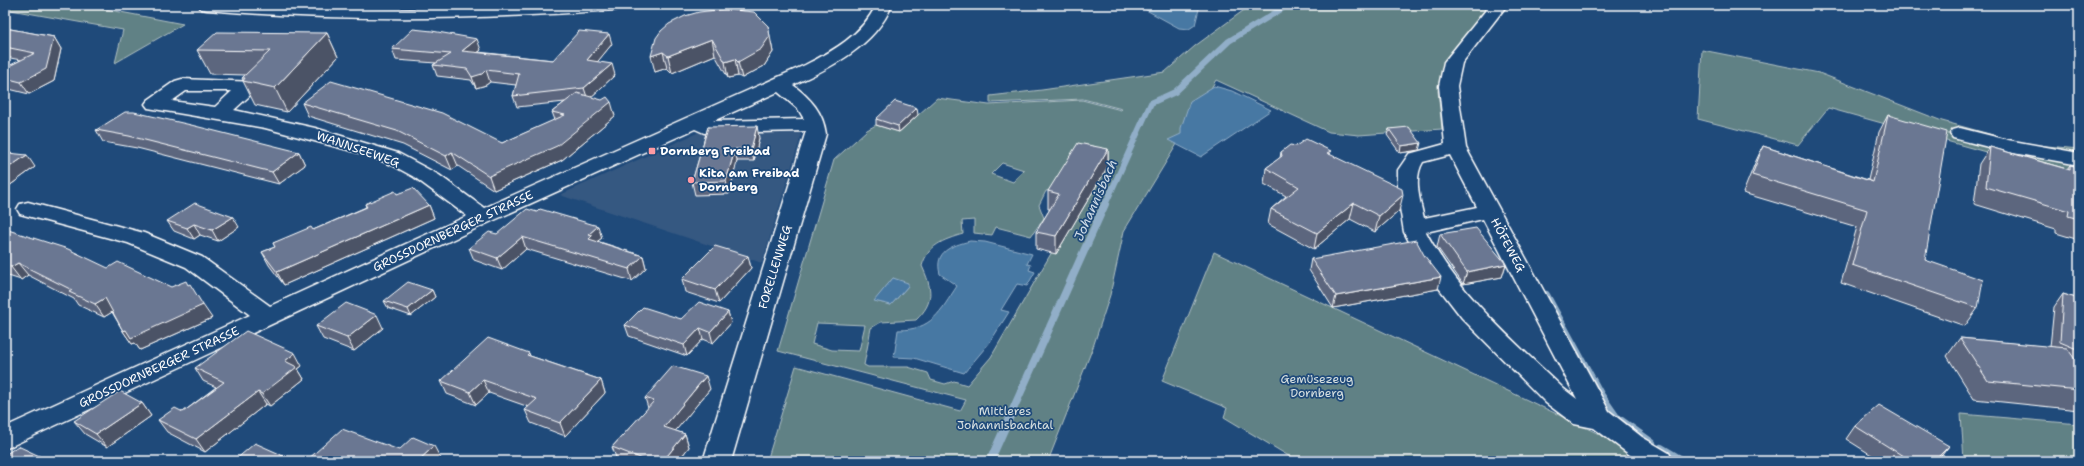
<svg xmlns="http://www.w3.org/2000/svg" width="2084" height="466" font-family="'Shantell Sans',sans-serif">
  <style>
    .built { fill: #365881 }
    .green { fill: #608185; stroke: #b0c0c2; fill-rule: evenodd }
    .water { fill: #4778a3; stroke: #91aec8 }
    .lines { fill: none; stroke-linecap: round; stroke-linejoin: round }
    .stream-far1 { stroke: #91aec8; stroke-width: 6 }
    .stream { stroke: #91aec8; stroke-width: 8 }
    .minor-casing { stroke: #fff; stroke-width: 3 }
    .major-casing { stroke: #fff; stroke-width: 3 }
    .minor { fill: #1f4a7a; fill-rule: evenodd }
    .major { fill: #1f4a7a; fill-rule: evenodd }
    .wall { fill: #5c667e; stroke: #fff }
    .shaded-wall { fill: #4b5366; stroke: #fff }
    .building { fill: #6b7792; stroke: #fff }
    .poi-dot { fill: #ff9aa2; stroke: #1f4a7a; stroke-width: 1.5 }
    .labels { text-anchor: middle; stroke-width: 3.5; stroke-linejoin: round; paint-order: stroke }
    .street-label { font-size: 12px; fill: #fff; stroke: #1f4a7a }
    .poi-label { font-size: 12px; font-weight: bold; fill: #fff; stroke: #1f4a7a; text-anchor: start }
    .park-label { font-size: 12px; fill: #d7e0e0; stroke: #1f4a7a }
    .water-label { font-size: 13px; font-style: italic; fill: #d1dde8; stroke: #1f4a7a }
  </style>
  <rect width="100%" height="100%" fill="#1f4a7a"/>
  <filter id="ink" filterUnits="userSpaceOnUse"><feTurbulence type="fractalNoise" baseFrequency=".025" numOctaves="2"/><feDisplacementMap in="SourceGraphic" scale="8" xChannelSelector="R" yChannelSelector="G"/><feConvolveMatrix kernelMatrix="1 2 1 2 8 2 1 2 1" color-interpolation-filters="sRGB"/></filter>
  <g filter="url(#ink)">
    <path class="built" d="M796 123 801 136 762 263 560 195 717 124Z"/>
    <g class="green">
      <path d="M5 5H84L183 24 115 63 123 30 5 9Z"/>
      <path d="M1251 5H1490L1445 59 1438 91 1442 129 1359 135 1329 132 1216 80 1124 231 1110 295 1093 347 1048 461H767L796 366 960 411 966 400 778 351 834 160 867 130 876 125 899 132 937 98 989 105 1082 100 1121 110 1122 109 1083 99 990 103V96L1042 90 1165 72 1195 46ZM1002 163 1024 170 1013 182 991 174ZM1103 164 991 357 967 385 954 381 945 384 931 380 928 373 908 367H868L864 365 871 328 881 322 916 320C935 302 932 288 922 266 928 245 943 240 963 234L962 221 974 220V233L992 235 996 227 1031 236 1044 218 1039 205 1046 191 1059 188ZM893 278 908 286 891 305 875 301ZM817 323 865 325 859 351 832 350 812 344Z"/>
      <path d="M1702 50 1819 73 1942 121 2026 144 2079 149V178L1828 108 1798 145 1698 119Z"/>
      <path d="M1214 252 1597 433 1644 461H1297L1224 417 1227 408 1162 381Z"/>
      <path d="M1961 414 2079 424V461H1964Z"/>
    </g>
    <g class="water">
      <path d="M1137 5H1200L1195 25 1189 29 1179 28Z"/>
      <path d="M1214 86 1232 91 1271 110 1201 157 1168 140 1181 134V128L1190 101Z"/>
      <path d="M970 241 985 242 1032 254 1027 264 1031 265 1029 270 1035 272 1027 286 1017 284 1001 310 1009 312 990 342 964 373 914 358 894 357 898 330C932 330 940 312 957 286L940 274C934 251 951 246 970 241Z"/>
      <path d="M893 278 908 283V286L891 305 874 301Z"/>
    </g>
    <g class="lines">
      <path class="stream-far1" d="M1105 205 1151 103 1175 92 1229 41 1288 5"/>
      <g class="stream">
        <path d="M1546 295 1600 394 1616 417 1652 443"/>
        <path d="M1661 448 1683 461"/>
        <path d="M990 461 1105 204"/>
      </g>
      <defs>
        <g id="minor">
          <path d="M876 5H892C875 46 832 67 793 85 811 99 823 112 826 134L731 461H703L806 131 704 133 695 129 490 222 5 449V427L250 315 186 267 128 243 20 214 17 209 20 204 28 202 144 233 202 257 270 306 467 216 414 177 392 165 367 155 265 128 148 108 145 104 148 100 175 81 182 79 256 82 258 86 256 90 234 110 315 128 398 153 439 175 484 208 805 65C833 51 862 35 876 5ZM186 91H232L215 107 172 101ZM778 92 798 109 804 119 713 121Z"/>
          <path d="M1490 5H1507L1462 63 1457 86 1466 148 1609 411 1642 437 1669 453 1673 461H1638L1594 428 1574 424 1546 403 1462 318 1422 266 1404 232 1398 196V170L1409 154 1445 144 1439 86 1444 62ZM1450 155 1477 207 1424 218C1420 201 1413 178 1423 162ZM1483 219 1577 399 1564 389C1514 341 1459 295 1426 232Z"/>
          <path d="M1960 128 2008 140 2079 153V165L2008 152 1953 138 1950 134 1953 130Z"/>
        </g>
        <path id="major" d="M199 5 411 9 540 5H623L621 9 615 10C479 20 343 22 207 10L201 9Z"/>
      </defs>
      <use href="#minor" class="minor-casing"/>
      <use href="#major" class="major-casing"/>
      <use href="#minor" class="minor"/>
      <use href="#major" class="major"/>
    </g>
    <g class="wall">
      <path d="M5 28 54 37 61 49 54 81 29 94 5 88V68L21 60 5 57Z"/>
      <path d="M661 31 771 42 773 52 764 66 742 78 738 76 728 78 715 55 672 73 667 68 655 72Z"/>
      <path d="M327 33 338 57 287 112 255 105 243 81V80L242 78 246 75 210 74 197 50Z"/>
      <path d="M612 44 597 62 615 75 591 97 615 116 562 160 494 190 458 166 452 170 403 145 308 116 302 103 502 143 555 120 552 112 565 102 517 107 513 96 516 85 490 82 486 85 476 88 471 80 437 76 433 65 436 63 396 60 392 49 481 50 478 52 553 60Z"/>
      <path d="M918 115 899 132 876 125V119Z"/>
      <path d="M1888 115 1925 260 1978 308 1965 326 1841 283 1857 227 1743 193 1755 163 1763 146 1868 180 1879 132Z"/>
      <path d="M708 127 759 138 754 161H737L729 194 695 195 692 182Z"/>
      <path d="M1389 129 1419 150 1400 153 1387 135Z"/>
      <path d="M96 130 299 152 305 165 279 184 137 148 103 142Z"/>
      <path d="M1296 146 1331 151 1330 155 1399 211 1375 232 1350 219 1314 249 1268 224 1271 209 1286 196 1264 184 1266 168 1280 158 1281 152Z"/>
      <path d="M1990 147 2067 169 2070 165 2079 167V240L2056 233V229L1974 204 1979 164Z"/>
      <path d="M5 149 8 153 35 167 9 186H5Z"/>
      <path d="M1108 149V166L1056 254 1036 249V232L1050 209H1048V191Z"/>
      <path d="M397 194 429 205 434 218 284 285 269 265 262 252 275 247 273 243 313 230 366 207 365 204Z"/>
      <path d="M167 221 239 227 218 241 200 235 194 239 174 231Z"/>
      <path d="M5 229 212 318 140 350 135 343 132 344 123 331 112 312 104 317 78 305 74 299 28 275 21 280 5 275Z"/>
      <path d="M497 234 602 238 597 241 643 256 646 268 632 281 526 249 502 270 474 260 469 248Z"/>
      <path d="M1440 234 1506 264 1502 277 1463 284 1437 247Z"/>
      <path d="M748 256 751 268 719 303 685 292 682 279Z"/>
      <path d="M1311 259 1438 289 1333 308 1309 270Z"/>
      <path d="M432 290 435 297 411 316 388 308 384 301Z"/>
      <path d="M2063 294 2079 299V410L1974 399 1947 356 1960 338 2050 347 2054 307Z"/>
      <path d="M728 312 731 323 713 343 703 339 687 356 629 336 625 325 681 319Z"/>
      <path d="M316 326 383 328 354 351 323 339Z"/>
      <path d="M529 353 530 356 601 380 605 393 565 436 531 423 525 410 529 407 489 393 476 405 447 394 441 381Z"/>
      <path d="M302 366 298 369 304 379 270 406 266 404 205 452 167 432 158 420 183 412 216 387 203 381 195 368Z"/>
      <path d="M710 389 675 431 685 434 689 447 678 461H619L617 460 612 447 648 408 645 398Z"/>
      <path d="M142 403 151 416 107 447 85 434 74 421Z"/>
      <path d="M1855 426 1949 446 1937 461H1881L1846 439Z"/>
    </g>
    <g class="shaded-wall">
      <path d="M768 26 773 52 764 66 742 78 738 62Z"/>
      <path d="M327 33 338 57 287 112 275 88Z"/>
      <path d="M609 34 612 44 590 71 587 60Z"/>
      <path d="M54 37 61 49 54 81 29 94 21 82Z"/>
      <path d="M477 39 481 50 466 62 462 51Z"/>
      <path d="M712 39 715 55 672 73 668 56Z"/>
      <path d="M663 52 667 68 655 72 651 56Z"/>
      <path d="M735 59 738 76 728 78 725 62Z"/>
      <path d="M612 64 615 75 588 100 584 88Z"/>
      <path d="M486 70 490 82 486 85 476 88 472 77Z"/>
      <path d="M611 102 615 116 562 160 494 190 489 176Z"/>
      <path d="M917 108 918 115 899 132 898 126Z"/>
      <path d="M757 126 759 138 754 161 751 149Z"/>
      <path d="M1421 143 1419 150 1400 153 1401 146Z"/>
      <path d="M735 149 737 161 729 194 726 181Z"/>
      <path d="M1108 149V166L1056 254V236Z"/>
      <path d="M299 152 305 165 279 184 272 172Z"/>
      <path d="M452 152 458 166 452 170 446 156Z"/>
      <path d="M27 155 35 167 9 186 5 181V170Z"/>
      <path d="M1403 195 1399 211 1375 232 1379 216Z"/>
      <path d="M1354 203 1350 219 1314 249 1317 233Z"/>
      <path d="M429 205 434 218 284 285 277 272Z"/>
      <path d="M233 217 239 227 218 241 212 230Z"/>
      <path d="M194 224 200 235 194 239 187 228Z"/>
      <path d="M598 226 602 238 595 243 589 239V234Z"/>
      <path d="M522 237 526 249 502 270 497 258Z"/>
      <path d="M643 256 646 268 632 281 629 269Z"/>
      <path d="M748 256 751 268 719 303 715 290Z"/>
      <path d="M18 263 28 275 21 280 11 267Z"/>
      <path d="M1506 264 1502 277 1463 284 1467 272Z"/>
      <path d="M1441 277 1438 289 1333 308 1336 296Z"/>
      <path d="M432 290 435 297 411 316 408 309Z"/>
      <path d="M105 298 114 311 104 317 95 304Z"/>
      <path d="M203 305 212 318 140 350 135 343 132 344 123 331Z"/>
      <path d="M728 312 731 323 713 343 710 332Z"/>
      <path d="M377 315 383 328 354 351 347 338Z"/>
      <path d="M700 328 703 339 687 356 684 345Z"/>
      <path d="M295 353 302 366 298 369 304 379 270 406 262 394 285 361Z"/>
      <path d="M706 376 710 389 668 440 664 427Z"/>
      <path d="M483 380 489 393 476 405 470 392Z"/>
      <path d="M601 380 605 393 565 436 560 423Z"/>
      <path d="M258 392 266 404 205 452 196 439Z"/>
      <path d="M142 403 151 416 107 447 96 434Z"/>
      <path d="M685 434 689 447 678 461H663Z"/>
      <path d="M434 446 441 459 439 461H418Z"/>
      <path d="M1949 446 1937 461H1934Z"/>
      <path d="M282 455 286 461H275Z"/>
    </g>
    <g class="building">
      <path d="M725 9 754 12 768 26 770 36 761 49 738 62 735 59 725 62 712 39 668 56 663 52 651 56 656 38 661 31 669 24 685 16 699 12Z"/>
      <path d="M5 28 54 37 46 69 21 82 5 78V68L35 53 5 47Z"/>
      <path d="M413 29 432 31 477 39 462 51 553 60 579 31 609 34 587 60 612 64 584 88 513 96 519 74 486 70 482 74 472 77 467 69 433 65 451 54 392 49Z"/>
      <path d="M217 32 327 33 275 88 243 81 245 78H242L270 51 197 50Z"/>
      <path d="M331 81 442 113 502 143 565 115 552 112 577 93 602 100 607 97 611 102 557 146 489 176 452 152 446 156 397 131 302 103Z"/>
      <path d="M895 101 917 108 898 126 876 119Z"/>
      <path d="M125 112H134L191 125 299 152 272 172 129 136 96 130Z"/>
      <path d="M1888 115 1947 132 1925 260 1983 280 1978 308 1852 265 1867 210 1752 175 1763 146 1873 182Z"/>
      <path d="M757 126 751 149H735L726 181 692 182 708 127Z"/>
      <path d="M1409 127 1421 143 1401 146 1389 129Z"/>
      <path d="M1306 139 1331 151 1327 153 1402 189 1403 195 1379 216 1354 203 1317 233 1271 209 1299 187 1266 168 1282 156 1281 152 1290 145 1296 146Z"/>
      <path d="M1078 143 1108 149 1056 236 1036 232 1059 194 1048 191Z"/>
      <path d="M1990 147 2070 170V165L2079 167V219L2068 216 2069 211 1986 187Z"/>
      <path d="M5 149 8 153 27 155 5 170Z"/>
      <path d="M413 188 429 205 277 272 262 252 275 247 273 243 311 227 313 230 367 207 365 204 395 191 397 194Z"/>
      <path d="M195 203 233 217 212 230 194 224 187 228 167 221Z"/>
      <path d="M527 209 537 212 540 209 598 226 589 234 593 235 589 239 643 256 629 269 522 237 497 258 469 248 489 232 497 234Z"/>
      <path d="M1476 228 1506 264 1467 272 1440 234Z"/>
      <path d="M5 229 68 249 108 268 118 262 171 287 186 281 188 285 190 284 203 305 131 338 126 330 123 331 105 298 95 304 69 292 72 290 18 263 11 267 5 265Z"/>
      <path d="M1416 240 1424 255 1441 277 1336 296 1311 259Z"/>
      <path d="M715 246 748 256 715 290 682 279Z"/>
      <path d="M408 282 432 290 408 309 384 301Z"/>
      <path d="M2063 294 2079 299V350L2060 342Z"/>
      <path d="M699 302 728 312 710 332 700 328 684 345 625 325 643 307 681 319Z"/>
      <path d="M346 303 377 315 347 338 316 326Z"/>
      <path d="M246 331 295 353 285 361 297 367 262 394 258 392 196 439 158 420 175 408 183 412 224 382 195 368Z"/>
      <path d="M488 338 529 353 527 355 601 380 560 423 525 410 537 399 483 380 470 392 441 381Z"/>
      <path d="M1960 338 2067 348 2079 365V390L1988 381Z"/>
      <path d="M673 366 706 376 664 427 685 434 663 461H648L612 447 654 401 645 398Z"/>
      <path d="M120 391 142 403 96 434 74 421Z"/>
      <path d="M1879 405 1949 446 1934 461H1911L1855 426Z"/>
      <path d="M342 429 399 450 413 437 434 446 418 461H306Z"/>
      <path d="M255 443 282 455 275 461H234Z"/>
      <path d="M18 446 50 461H5V455Z"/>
    </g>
  </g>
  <g class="poi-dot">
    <rect x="648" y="147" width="8" height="8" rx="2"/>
    <circle cx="691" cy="180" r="4"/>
  </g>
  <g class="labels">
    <g class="street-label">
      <text transform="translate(358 149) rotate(19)" y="4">WANNSEEWEG</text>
      <text transform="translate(453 231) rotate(-25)" y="4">GROSSDORNBERGER STRASSE</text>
      <text transform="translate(1508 245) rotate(62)" y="4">HÖFEWEG</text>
      <text transform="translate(775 267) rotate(-73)" y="4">FORELLENWEG</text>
      <text transform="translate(159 367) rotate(-25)" y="4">GROSSDORNBERGER STRASSE</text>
    </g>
    <g class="poi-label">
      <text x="660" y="155">Dornberg Freibad</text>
      <text x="699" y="177">Kita am Freibad<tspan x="699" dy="14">Dornberg</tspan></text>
    </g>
    <g class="park-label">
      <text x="1317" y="383">Gemüsezeug<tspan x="1317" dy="14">Dornberg</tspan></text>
      <text x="1005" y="415">Mittleres<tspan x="1005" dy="14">Johannisbachtal</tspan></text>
    </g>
    <g class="water-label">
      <text transform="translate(1095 200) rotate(-66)" y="5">Johannisbach</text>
    </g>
  </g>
  <rect width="2084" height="466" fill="none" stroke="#1f4a7a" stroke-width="20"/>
  <rect x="10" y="10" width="2064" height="446" fill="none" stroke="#fff" stroke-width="1.5" filter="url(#ink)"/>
</svg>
